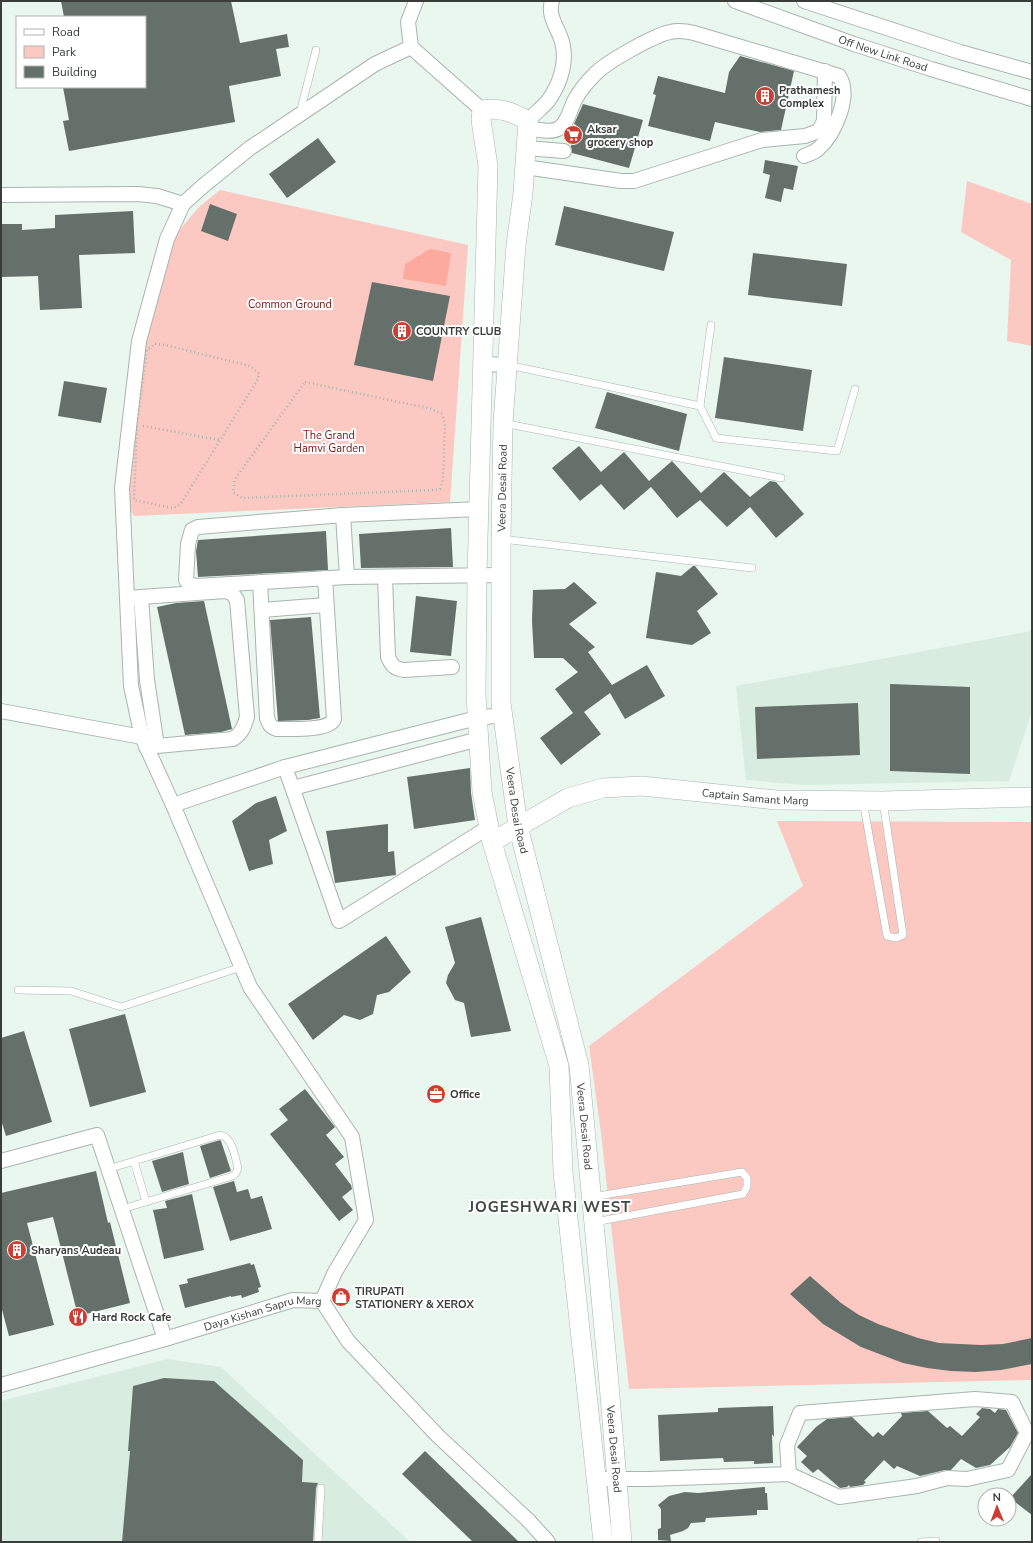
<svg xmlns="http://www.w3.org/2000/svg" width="1033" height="1543" font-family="'Nunito Sans',sans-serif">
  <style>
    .built { fill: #d8ede0 }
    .green { fill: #fbc9c2 }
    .water { fill: #fca99e }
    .building { fill: #647069 }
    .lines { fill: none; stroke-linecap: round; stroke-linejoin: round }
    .lane-casing { stroke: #a8b5ac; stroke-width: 8 }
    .street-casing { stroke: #a8b5ac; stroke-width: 16 }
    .secondary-casing { stroke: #a8b5ac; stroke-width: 20 }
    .path { stroke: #a8b3ac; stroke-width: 2.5; stroke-dasharray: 1 3; stroke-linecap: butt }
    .lane { stroke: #fff; stroke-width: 7 }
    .street { stroke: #fff; stroke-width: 14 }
    .secondary { stroke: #fff; stroke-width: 19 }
    .labels { text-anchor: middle; stroke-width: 4; stroke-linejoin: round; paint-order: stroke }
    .street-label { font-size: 11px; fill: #393e3b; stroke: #fff }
    .poi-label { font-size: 11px; font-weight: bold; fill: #393e3b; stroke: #fff; text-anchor: start }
    .park-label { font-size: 11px; fill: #771814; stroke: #fff }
    .district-label { font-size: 15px; font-weight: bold; letter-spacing: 1px; fill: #3f4a43; stroke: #fff }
  </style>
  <rect width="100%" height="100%" fill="#e9f7ee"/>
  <g class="built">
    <path d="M1032 631V711L1009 781 804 785 746 780 736 686Z"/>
    <path d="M168 1359 221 1367 410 1542H1V1401Z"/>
  </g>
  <g class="green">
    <path d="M967 181 1032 204V346L1007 341 1011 260 961 232Z"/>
    <path d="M220 190 468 245 450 502 134 516 129 508 126 489 143 343 171 240 199 207Z"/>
    <path d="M777 821 1032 822V1380L629 1389 601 1133 589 1046 803 886Z"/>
  </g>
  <path class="water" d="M430 249 451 253 446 286 403 279 405 264Z"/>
  <g class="building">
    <path d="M61 1H231L240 43 287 34 289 47 276 49 281 76 229 86 235 122 69 151 63 121 69 120 63 87H145V17H64Z"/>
    <path d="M740 56 794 71 781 130 760 132 715 122 710 141 648 126 656 95 653 94 658 76 725 93 729 72Z"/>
    <path d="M583 104 643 120 629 168 572 153 571 146 576 125 574 124Z"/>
    <path d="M318 138 336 162 287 198 269 174Z"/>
    <path d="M765 160 798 166 793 190 784 188 781 202 765 198 770 175 763 173Z"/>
    <path d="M210 204 237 214 228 241 201 231Z"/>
    <path d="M564 206 674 232 664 271 555 245Z"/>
    <path d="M133 211 135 253 79 255 82 308 40 310 38 276 1 277V224H22V230L55 228V215Z"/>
    <path d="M753 253 847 264 842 306 748 295Z"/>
    <path d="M372 282 450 296 433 381 354 365Z"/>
    <path d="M724 357 812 370 803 431 715 418Z"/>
    <path d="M64 381 107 388 101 423 58 416Z"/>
    <path d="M607 392 687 414 679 451 595 428Z"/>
    <path d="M579 446 601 472 624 452 649 481 672 461 701 493 724 472 750 497 770 481 776 482 804 514 776 538 750 507 727 527 700 500 677 518 651 487 624 510 601 484 580 501 552 468Z"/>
    <path d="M451 528 453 567 361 568 359 534Z"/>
    <path d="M326 531 328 570 198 577 196 551 198 540Z"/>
    <path d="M693 566H695L718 594 697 611 711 633 692 645 646 638 656 572 681 576Z"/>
    <path d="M574 582 597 603 569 624 595 647 588 652 612 685 647 665 665 696 625 719 610 693 584 712 601 734 561 765 540 738 573 713 555 689 578 672 563 658H534L532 621 533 590 565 589Z"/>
    <path d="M416 596 457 601 451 656 410 652Z"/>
    <path d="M204 601 232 729 221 732 185 735 157 607 176 603Z"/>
    <path d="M311 617 320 718 308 720 278 721 270 620Z"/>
    <path d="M890 684 970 687V774L890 771Z"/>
    <path d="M858 703 860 755 757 759 755 707Z"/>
    <path d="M470 768 471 793 475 820 414 829 407 777Z"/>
    <path d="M276 796 287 831 269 840 273 864 249 871 232 821 256 803Z"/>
    <path d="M388 824V852L394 851 396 875 335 883 326 831Z"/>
    <path d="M481 917 511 1031 471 1037 464 1003 455 1000 446 983 448 975 455 963 445 927Z"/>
    <path d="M386 936 411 972 389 992 377 995 373 1014 360 1020 344 1015 313 1040 288 1004Z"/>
    <path d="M125 1014 146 1092 90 1107 69 1029Z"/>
    <path d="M24 1031 52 1122 6 1136 1 1120V1038Z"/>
    <path d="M305 1089 335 1127 326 1135 344 1157 335 1164 351 1185 352 1189 342 1197 353 1210 339 1221 270 1134 288 1120 279 1109Z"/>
    <path d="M220 1140 221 1141 231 1171 210 1178 200 1146Z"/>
    <path d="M183 1152 189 1184 162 1192 152 1161Z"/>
    <path d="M96 1171 108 1223 110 1222 130 1303 78 1316 53 1217 27 1223 54 1325 9 1336 1 1306V1193Z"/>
    <path d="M234 1181 237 1192 248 1189 251 1199 262 1196 272 1229 230 1241 213 1187Z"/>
    <path d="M192 1194 204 1250 164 1259 153 1210 167 1208 165 1201Z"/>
    <path d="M250 1263 251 1265 254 1264 261 1287 258 1288 259 1292 242 1298 241 1295 231 1297V1296L185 1308 179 1285 188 1283 187 1279Z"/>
    <path d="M810 1276 841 1303 859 1315 878 1324 918 1338 939 1343 981 1345 1003 1344 1032 1338V1364L1001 1370 976 1372 951 1371 927 1368 903 1363 861 1347 823 1324 790 1294Z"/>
    <path d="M164 1378 214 1381 303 1460 302 1482 318 1483 316 1488 313 1542H122L130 1451H128L133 1386Z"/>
    <path d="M773 1406 774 1437 772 1434 773 1463 754 1464V1461L724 1462 723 1458 660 1461 658 1415 718 1412V1408Z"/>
    <path d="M982 1408 990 1409 995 1413 998 1409 1006 1410 1018 1433 1010 1447 990 1465 976 1468 961 1459 951 1470H945L920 1476 897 1466 894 1469 884 1460 864 1481 866 1482 863 1485 850 1487 849 1485 847 1487 840 1488 818 1469 813 1473 801 1462 807 1456 797 1447 816 1427 827 1419 852 1417 873 1437 878 1432 883 1436 902 1416 901 1413 928 1411 947 1428 950 1426 962 1436 980 1417 976 1414Z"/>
    <path d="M425 1451 519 1542H473L402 1474Z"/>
    <path d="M1032 1474V1515L1010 1498Z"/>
    <path d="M765 1487V1493H767L768 1510H757V1515L706 1518 705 1522 691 1523 688 1528 683 1531 670 1535 671 1541 658 1540V1529L661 1528V1509L658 1505 669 1496 685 1492 698 1493Z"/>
  </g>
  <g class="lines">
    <defs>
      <g id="lane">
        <path d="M300 113 316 50"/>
        <path d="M508 365 700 406 711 325"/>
        <path d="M700 406 716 438 837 451 855 389"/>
        <path d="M503 423 781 478"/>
        <path d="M501 539 752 568"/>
        <path d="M863 801 887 936 896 938 903 935 883 801"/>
        <path d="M18 990 71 991 121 1007 241 967"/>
        <path d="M134 1161 146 1202"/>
        <path d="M108 1169 220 1135C233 1137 235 1158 238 1168L236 1173 233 1176 122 1209"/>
        <path d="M592 1197 742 1172 747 1178V1187L743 1194 595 1222"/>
        <path d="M318 1542 321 1488"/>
        <path d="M921 1542 936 1541"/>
      </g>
      <g id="street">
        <path d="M416 1 408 22 411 47 482 110"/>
        <path id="s1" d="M735 1 854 44 931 69 1032 99"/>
        <path d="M804 1 960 52 1032 72"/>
        <path d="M528 121C534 114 542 108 548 101 561 83 569 58 560 36 555 24 548 14 552 1"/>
        <path d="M527 128C536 129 550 133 558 129 569 123 570 107 576 98 581 89 588 81 595 74 608 61 653 36 670 32 678 30 686 31 694 33L839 76C852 96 834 135 818 149 815 152 809 154 804 156"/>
        <path d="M526 148 564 151"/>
        <path d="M525 167 621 181H634L762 140 805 136 819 131 824 121 825 71"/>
        <path d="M1 195 138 194 157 196 183 204"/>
        <path d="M483 364 507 365"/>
        <path d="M343 515 479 509"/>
        <path d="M347 577 343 515 198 527 192 530 188 544 186 580 189 584 196 586 347 577 502 575"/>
        <path d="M385 577 388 657C392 666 395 669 404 670L452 667"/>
        <path d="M260 582 267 718C269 724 270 727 277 729 289 729 330 731 334 719L325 578"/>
        <path d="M141 597 147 680 157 746"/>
        <path d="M127 598 225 591 232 593 237 600 247 717C244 727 242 733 233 739L146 747"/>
        <path d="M262 610 326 605"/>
        <path d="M1 711 142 737"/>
        <path d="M285 767 339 921 489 827"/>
        <path d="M293 788 479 739"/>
        <path d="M173 805 285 767 477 718 503 715"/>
        <path d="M1 1161 97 1135 165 1339"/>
        <path d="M322 1301 335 1272 366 1220 352 1137 250 987 173 805 142 737 131 686 122 488 139 341 167 239 183 204 203 186 250 148 375 64 411 47"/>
        <path id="s2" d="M1 1385 165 1339 293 1300 322 1301 348 1341 438 1436 528 1520 548 1542"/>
        <path d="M596 1479H648L789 1474 839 1497 917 1486 947 1478 967 1479 1008 1470 1027 1433 1012 1402 975 1399 800 1413 787 1445 789 1474"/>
      </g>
      <g id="secondary">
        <path id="s3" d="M492 842 568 798 603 788 642 786 776 800 883 801 1032 797"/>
        <path id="s4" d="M603 1542 563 1172 559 1066 492 842 482 792 476 695 477 575 488 166 481 120 482 110C500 107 512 112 528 121L523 193 516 245 503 423 501 539V703L518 826 579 1065 608 1372 622 1542"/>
      </g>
    </defs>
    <use href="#lane" class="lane-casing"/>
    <use href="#street" class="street-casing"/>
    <use href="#secondary" class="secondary-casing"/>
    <g class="path">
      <path d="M155 344 165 345 250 366 259 373 258 379 180 505 173 508 134 500 137 424 147 350Z"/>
      <path d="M305 382 432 409 442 414 445 424 443 480 440 489 433 490 242 498 233 492 235 479Z"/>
      <path d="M143 426 220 440"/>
    </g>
    <use href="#lane" class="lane"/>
    <use href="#street" class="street"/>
    <use href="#secondary" class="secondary"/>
  </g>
  <defs>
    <symbol id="building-disc" viewBox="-11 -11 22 22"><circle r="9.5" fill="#cc3e34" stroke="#fff"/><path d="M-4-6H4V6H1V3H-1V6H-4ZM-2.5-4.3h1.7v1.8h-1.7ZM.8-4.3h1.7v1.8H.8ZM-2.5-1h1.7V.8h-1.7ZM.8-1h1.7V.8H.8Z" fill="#fff"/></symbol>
    <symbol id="supermarket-disc" viewBox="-11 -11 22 22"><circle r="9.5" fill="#cc3e34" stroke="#fff"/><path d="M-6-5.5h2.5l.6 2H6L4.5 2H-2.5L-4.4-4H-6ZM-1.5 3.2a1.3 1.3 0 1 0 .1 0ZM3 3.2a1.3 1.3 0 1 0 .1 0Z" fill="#fff"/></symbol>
    <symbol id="office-disc" viewBox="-11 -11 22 22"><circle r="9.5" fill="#cc3e34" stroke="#fff"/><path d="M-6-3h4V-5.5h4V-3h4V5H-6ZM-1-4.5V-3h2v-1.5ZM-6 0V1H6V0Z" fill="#fff"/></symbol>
    <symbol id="shop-disc" viewBox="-11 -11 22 22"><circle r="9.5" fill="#cc3e34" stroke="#fff"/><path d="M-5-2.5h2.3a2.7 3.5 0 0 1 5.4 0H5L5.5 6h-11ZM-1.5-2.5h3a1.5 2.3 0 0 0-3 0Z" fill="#fff"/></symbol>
    <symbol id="restaurant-disc" viewBox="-11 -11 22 22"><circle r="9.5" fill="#cc3e34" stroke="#fff"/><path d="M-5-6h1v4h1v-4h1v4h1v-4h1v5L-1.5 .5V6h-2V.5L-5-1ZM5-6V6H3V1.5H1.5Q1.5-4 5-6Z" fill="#fff"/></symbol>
  </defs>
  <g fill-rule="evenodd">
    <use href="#building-disc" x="754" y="85" width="22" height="22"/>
    <use href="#supermarket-disc" x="562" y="124" width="22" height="22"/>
    <use href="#building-disc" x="391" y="320" width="22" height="22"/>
    <use href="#office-disc" x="425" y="1083" width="22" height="22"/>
    <use href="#building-disc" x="6" y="1239" width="22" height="22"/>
    <use href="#shop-disc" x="330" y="1286" width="22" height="22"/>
    <use href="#restaurant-disc" x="67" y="1306" width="22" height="22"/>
  </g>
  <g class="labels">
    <g class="street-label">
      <text dy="4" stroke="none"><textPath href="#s1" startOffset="157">Off New Link Road</textPath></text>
      <text transform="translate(502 488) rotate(-89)" y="4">Veera Desai Road</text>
      <text dy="4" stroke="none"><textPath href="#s3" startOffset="277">Captain Samant Marg</textPath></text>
      <text dy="4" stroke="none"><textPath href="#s4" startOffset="2186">Veera Desai Road</textPath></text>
      <text dy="4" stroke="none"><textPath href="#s4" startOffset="2510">Veera Desai Road</textPath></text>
      <text dy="4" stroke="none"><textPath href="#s2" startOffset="272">Daya Kishan Sapru Marg</textPath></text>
      <text dy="4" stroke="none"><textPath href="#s4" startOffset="2834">Veera Desai Road</textPath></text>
    </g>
    <g class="poi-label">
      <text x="779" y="94">Prathamesh<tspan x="779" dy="13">Complex</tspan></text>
      <text x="587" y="133">Aksar<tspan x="587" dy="13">grocery shop</tspan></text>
      <text x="416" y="335">COUNTRY CLUB</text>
      <text x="450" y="1098">Office</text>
      <text x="31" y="1254">Sharyans Audeau</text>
      <text x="355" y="1295">TIRUPATI<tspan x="355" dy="13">STATIONERY &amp; XEROX</tspan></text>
      <text x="92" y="1321">Hard Rock Cafe</text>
    </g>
    <g class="park-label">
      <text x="290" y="308">Common Ground</text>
      <text x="329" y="439">The Grand<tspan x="329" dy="13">Hamvi Garden</tspan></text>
    </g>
    <g class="district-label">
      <text x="550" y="1212">JOGESHWARI WEST</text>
    </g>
  </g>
  <rect width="1033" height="1543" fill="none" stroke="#393e3b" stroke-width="4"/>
  <rect x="16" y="16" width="130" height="72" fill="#ffffff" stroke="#b0b2b1"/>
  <rect x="24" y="29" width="20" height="6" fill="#ffffff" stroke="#b0b2b1"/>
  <text x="52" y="36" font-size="12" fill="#393e3b">Road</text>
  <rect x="24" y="46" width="20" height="12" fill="#fbc9c2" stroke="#b0b2b1"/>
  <text x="52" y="56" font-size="12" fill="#393e3b">Park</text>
  <rect x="24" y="66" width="20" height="12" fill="#647069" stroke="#b0b2b1"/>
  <text x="52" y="76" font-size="12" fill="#393e3b">Building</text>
  <g transform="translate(997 1507) rotate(359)"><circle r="19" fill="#ffffff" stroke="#b0b2b1"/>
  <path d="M0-3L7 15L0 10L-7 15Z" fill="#cc3e34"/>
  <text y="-6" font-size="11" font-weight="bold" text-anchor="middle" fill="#393e3b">N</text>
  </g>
</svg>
